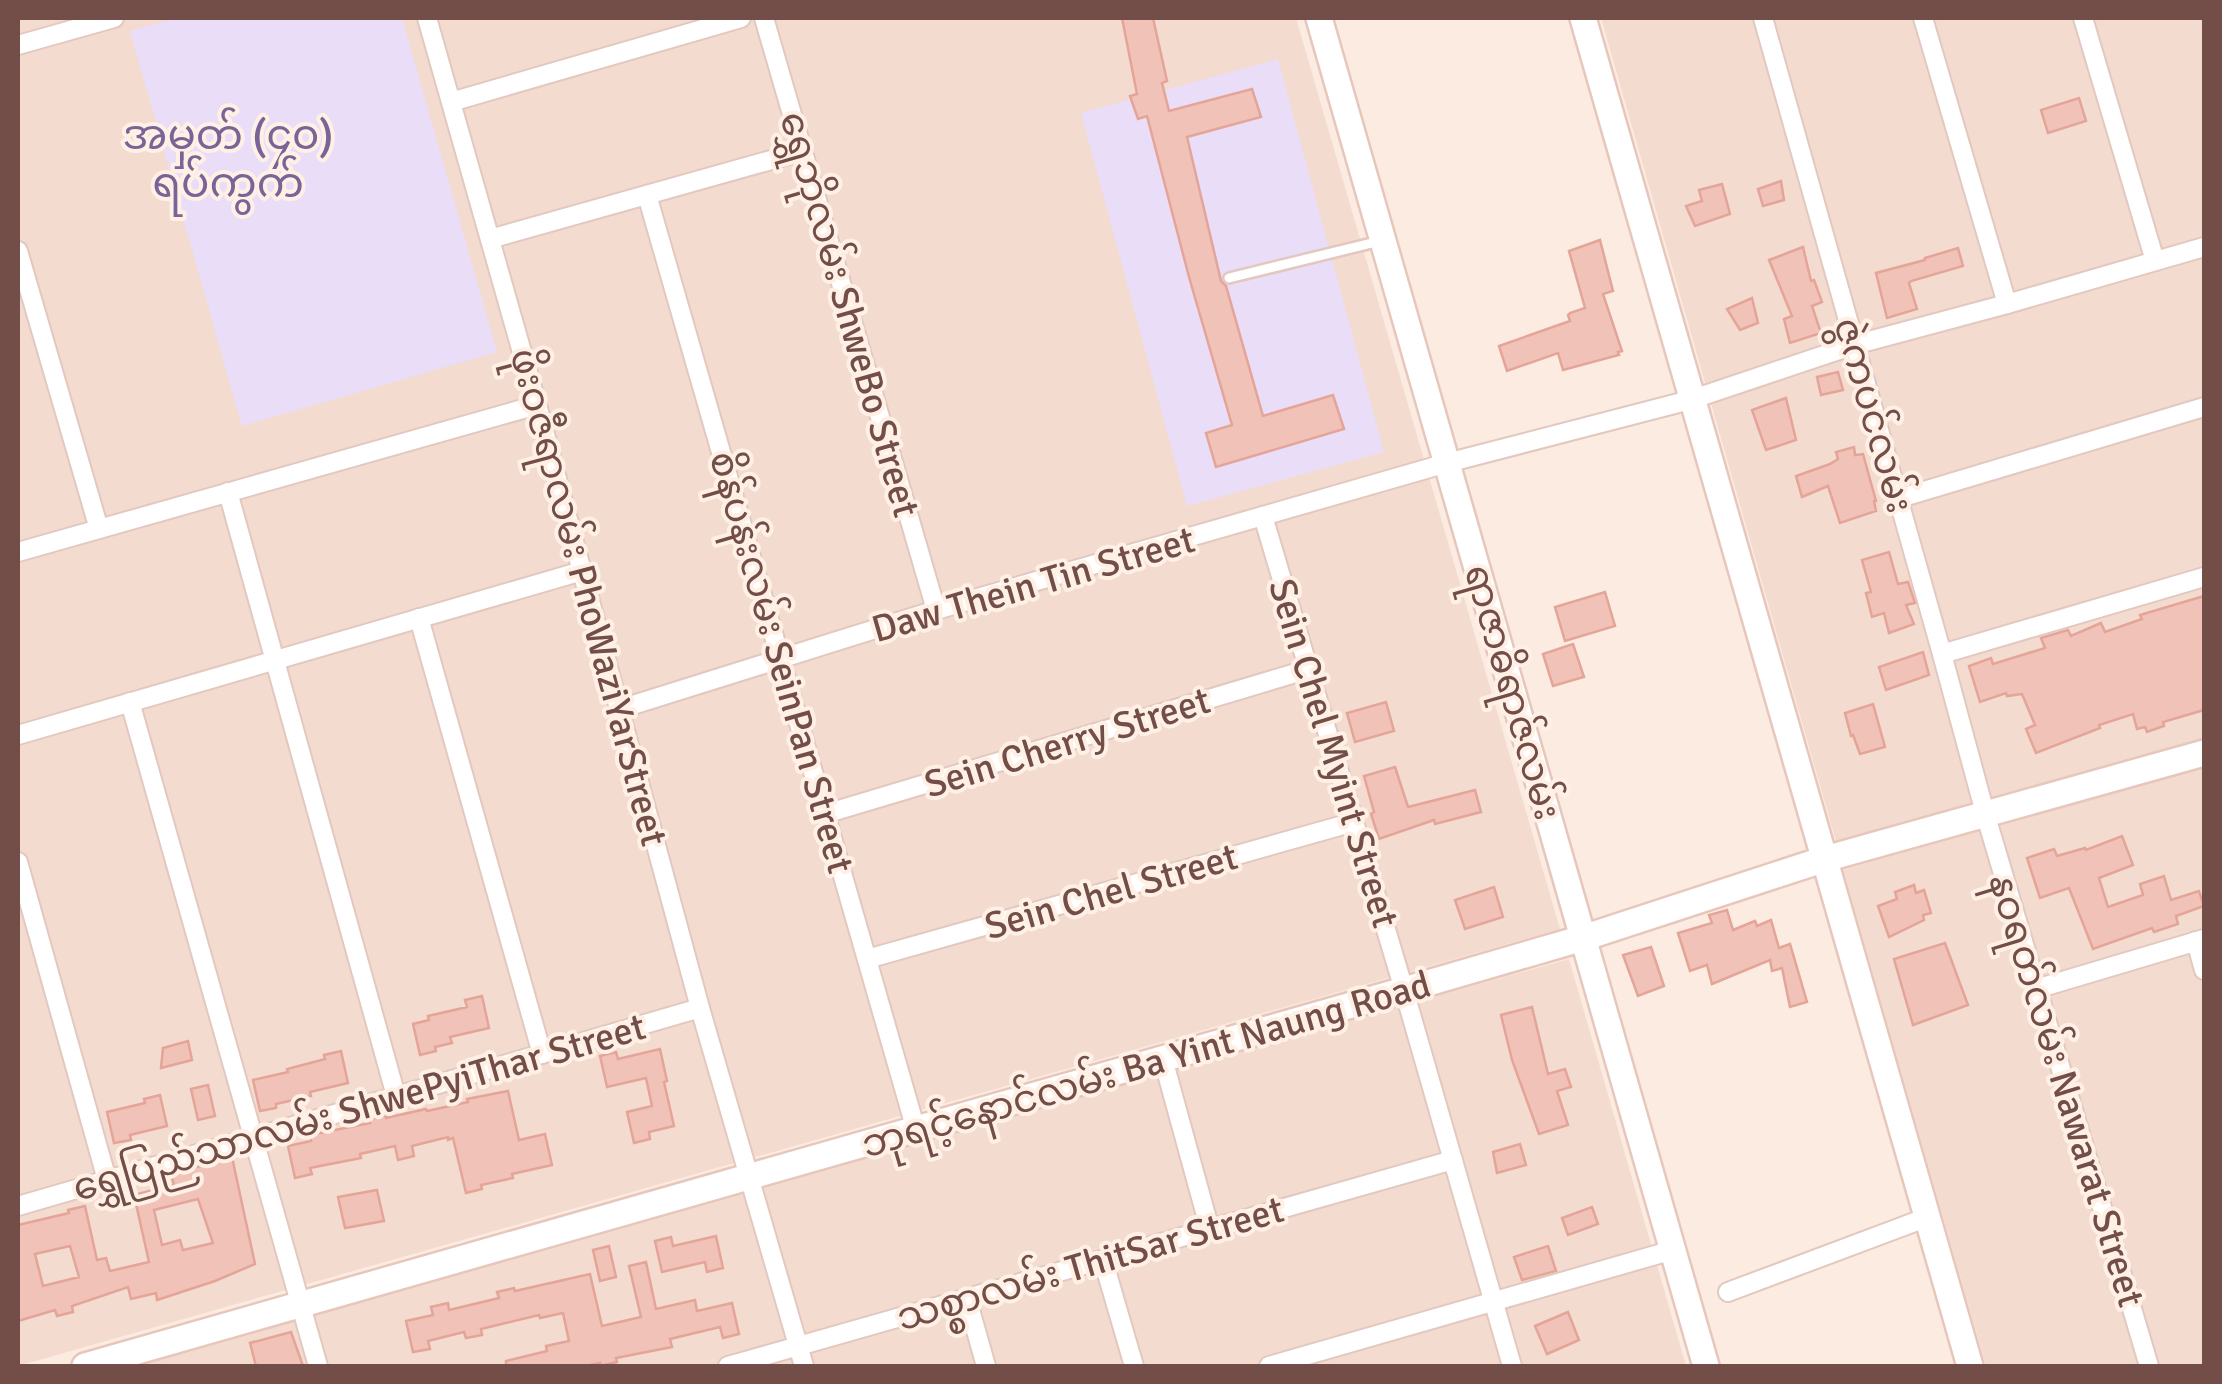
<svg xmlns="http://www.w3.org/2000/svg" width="2222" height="1384" font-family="Signika,'Noto Sans Myanmar',sans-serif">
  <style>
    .residential { fill: #f4dbcf }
    .education { fill: #e9ddf8 }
    .building { fill: #f1c2b8; stroke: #e4a598; stroke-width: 2.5; fill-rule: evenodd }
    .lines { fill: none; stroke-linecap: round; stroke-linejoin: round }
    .lane-casing { stroke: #e2c8bf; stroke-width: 14 }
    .street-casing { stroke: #e2c8bf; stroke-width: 22 }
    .secondary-casing { stroke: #e7c7bc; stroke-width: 30 }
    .lane { stroke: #fff; stroke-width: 9 }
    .street { stroke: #fff; stroke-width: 18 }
    .secondary { stroke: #fff; stroke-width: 25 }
    .labels { text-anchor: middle; stroke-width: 8; stroke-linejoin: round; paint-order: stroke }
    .street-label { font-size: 38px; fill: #734e48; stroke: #fff0e6 }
    .quarter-label { font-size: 42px; fill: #7a6396; stroke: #fff0e6 }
  </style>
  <rect width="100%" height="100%" fill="#fcebe0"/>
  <g class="residential">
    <path d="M18 18H1296L1560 929 18 1366Z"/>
    <path d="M1601 18H2204V738L1837 845Z"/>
    <path d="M2204 766V1366H1986L1843 870Z"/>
    <path d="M1569 959 1686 1366H123Z"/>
  </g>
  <g class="education">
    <path d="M177 18H402L497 352 242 426 130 31Z"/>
    <path d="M1278 59 1384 452 1187 506 1081 113Z"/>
  </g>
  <g class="building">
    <path d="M1122 18H1153L1167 81 1162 83 1169 111 1252 89 1261 117 1187 137 1221 281 1226 286 1263 416 1333 395 1344 429 1216 467 1206 433 1232 425 1189 277 1147 116 1138 119 1130 96 1137 94Z"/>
    <path d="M2079 98 2086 121 2048 133 2041 110Z"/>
    <path d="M1781 181 1784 200 1763 206 1758 189Z"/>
    <path d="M1722 184 1730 214 1695 226 1686 206 1702 201 1699 190Z"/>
    <path d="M1600 240 1613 291 1603 294 1622 351 1618 352 1619 355 1563 370 1558 353 1507 371 1499 346 1570 321 1568 315 1570 313 1585 308 1569 251Z"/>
    <path d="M1803 247 1811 281 1814 280 1822 302 1812 306 1821 333 1790 343 1784 319 1792 316 1769 260Z"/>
    <path d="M1958 248 1963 266 1911 281 1909 283 1917 309 1887 318 1876 273 1925 260V258Z"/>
    <path d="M1752 298 1758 323 1740 330 1727 309Z"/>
    <path d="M1838 372 1843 390 1821 395 1817 377Z"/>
    <path d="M1786 398 1796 440 1766 450 1752 410Z"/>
    <path d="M1854 447 1855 455 1863 454 1876 501H1874L1876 511 1840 523 1828 486 1802 497 1796 476 1830 464 1838 459 1836 452Z"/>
    <path d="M1889 552 1898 584 1908 582 1915 603 1906 605 1914 624 1889 633 1884 613 1872 617 1866 593 1871 592 1862 560Z"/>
    <path d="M1605 592 1615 626 1565 641 1555 607Z"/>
    <path d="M2204 596V710L2163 722 2164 726 2147 732 2145 727 2137 729 2133 714 2099 725 2100 728 2036 753 2026 729 2035 725 2022 694 2007 696 2006 693 1980 702 1969 666 1991 658 1993 664 2045 648 2041 638 2068 630 2071 636 2101 623 2105 632 2142 619 2140 615Z"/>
    <path d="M1573 644 1584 677 1553 686 1543 654Z"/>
    <path d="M1923 652 1929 675 1886 690 1879 667Z"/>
    <path d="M1386 702 1394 731 1355 742 1347 713Z"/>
    <path d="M1873 704 1885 747 1860 754 1853 735 1851 736 1845 713Z"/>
    <path d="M1395 767 1408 807 1475 790 1481 812 1435 824 1434 820 1379 839 1371 814 1374 812 1364 776Z"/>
    <path d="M2122 836 2133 865 2099 878 2108 907 2143 895 2140 884 2164 876 2171 900 2199 891 2204 906 2176 916 2178 924 2154 932 2152 928 2093 949 2069 888 2040 898 2027 858 2054 849 2057 856 2085 848 2086 850Z"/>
    <path d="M1914 885 1916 893 1924 890 1931 913 1923 915 1924 920 1889 937 1878 906 1897 899 1895 892Z"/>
    <path d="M1494 887 1503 917 1465 929 1455 900Z"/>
    <path d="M1727 910 1733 930 1755 921 1757 926 1771 920 1779 948 1790 944 1807 1002 1790 1007 1782 968 1772 971 1770 960 1712 984 1707 965 1690 971 1678 933 1712 923 1709 915Z"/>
    <path d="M1945 943 1968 1005 1913 1025 1894 959Z"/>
    <path d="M1651 947 1664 986 1638 996 1623 955Z"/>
    <path d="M482 996 489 1028 450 1037 452 1043 435 1047 436 1051 420 1055 413 1024 429 1020 428 1016 467 1007 465 1000Z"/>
    <path d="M1532 1007 1548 1074 1565 1069 1571 1087 1557 1091 1568 1125 1539 1134 1512 1060 1501 1015Z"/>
    <path d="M188 1041 192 1060 161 1068 163 1048Z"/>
    <path d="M660 1049 667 1081 664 1082 674 1126 649 1132 650 1139 634 1143 627 1112 652 1106 646 1078 607 1087 600 1056 616 1052 618 1059Z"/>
    <path d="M341 1051 348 1083 310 1092 311 1096 276 1104V1108L260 1111 253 1080 288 1072 287 1069 325 1059 324 1055Z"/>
    <path d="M208 1085 215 1116 198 1120 191 1089Z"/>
    <path d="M508 1091 519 1140 545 1134 552 1165 512 1174 513 1178 481 1185 482 1189 466 1193 453 1138 448 1140V1137L412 1146 414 1156 398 1160 395 1146 360 1154 361 1158 310 1168 312 1174 295 1178 288 1146 311 1141 310 1135 370 1123 369 1119 386 1115V1118L426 1109 427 1111 468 1102 467 1099Z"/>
    <path d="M160 1095 167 1126 130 1135 131 1140 114 1143 107 1112 145 1103 144 1099Z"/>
    <path d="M1520 1144 1526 1165 1497 1173 1493 1152Z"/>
    <path d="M232 1157 255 1264 215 1281 157 1300 156 1293 131 1299 128 1287 72 1306 73 1312 57 1316 55 1310 18 1321V1225L69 1213 68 1210 85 1206 97 1260 106 1258 110 1271 149 1262 134 1195 174 1185 171 1174ZM198 1199 213 1243 183 1250 180 1240 162 1245 154 1210ZM70 1246 79 1277 43 1286 35 1254Z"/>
    <path d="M377 1190 384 1221 345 1228 338 1197Z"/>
    <path d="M1592 1207 1598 1224 1568 1235 1562 1218Z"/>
    <path d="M716 1236 723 1268 707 1272 705 1262 662 1272 655 1241 671 1237 673 1246Z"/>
    <path d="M609 1246 616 1277 600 1281 593 1250Z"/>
    <path d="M1548 1246 1556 1271 1522 1280 1514 1257Z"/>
    <path d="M646 1262 656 1309 695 1300 697 1311 732 1303 739 1334 723 1338 720 1327 670 1339 672 1347 616 1358 617 1362 600 1366V1363L585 1366H506V1361L547 1351 546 1346 569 1341 563 1313 540 1318 539 1315 481 1329 482 1335 466 1338 464 1332 428 1341 430 1349 413 1352 406 1321 433 1315 431 1307 448 1303 449 1310 499 1298 497 1292 514 1288 515 1291 590 1274 602 1326 641 1317 629 1266Z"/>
    <path d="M1568 1312 1579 1340 1547 1354 1535 1326Z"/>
    <path d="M291 1332 303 1366H256L250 1343Z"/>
  </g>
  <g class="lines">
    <defs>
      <path id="lane" d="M1229 278 1380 241"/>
      <g id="street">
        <path d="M427 18 537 405 700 1008 804 1366"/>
        <path d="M764 18 936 610"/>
        <path d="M1763 18 1942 654 1985 813 2149 1366"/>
        <path d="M1923 18 2007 304"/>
        <path d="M2083 18 2155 261"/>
        <path d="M18 45 114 18"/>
        <path d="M451 102 741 18"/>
        <path d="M647 195 916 1130"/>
        <path d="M490 239 803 151"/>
        <path d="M18 251 99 529"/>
        <path d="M228 492 396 1096"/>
        <path d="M1897 499 2204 407"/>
        <path d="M1263 516 1404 990 1512 1366"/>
        <path d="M18 552 537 405"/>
        <path d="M419 618 542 1054"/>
        <path d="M1942 654 2204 577"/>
        <path d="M130 702 318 1366"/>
        <path d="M620 709 936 610 1447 463 1690 400 1854 345 2007 304 2204 247"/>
        <path d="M18 735 582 571"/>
        <path d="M825 814 1309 669"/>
        <path d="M18 862 107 1180"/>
        <path d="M2196 941 2204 970"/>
        <path d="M867 959 1354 822"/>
        <path d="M2036 989 2204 939"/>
        <path d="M1163 1059 1210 1230"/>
        <path d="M18 1206 700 1008"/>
        <path d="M1103 1260 1134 1366"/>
        <path d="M1728 1292 1928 1217"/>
        <path d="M967 1299 986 1366"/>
        <path d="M728 1366 1453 1160"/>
        <path d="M1269 1366 1673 1250"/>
      </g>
      <g id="secondary">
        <path d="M1319 18 1706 1366"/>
        <path d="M1583 18C1709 468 1843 916 1970 1366"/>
        <path d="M85 1366 1404 990 1583 938 1825 859 2204 753"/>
      </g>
    </defs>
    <use href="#lane" class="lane-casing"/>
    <use href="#street" class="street-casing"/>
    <use href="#secondary" class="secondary-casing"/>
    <use href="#lane" class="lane"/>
    <use href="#street" class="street"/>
    <use href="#secondary" class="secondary"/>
  </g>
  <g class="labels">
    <g class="street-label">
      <text transform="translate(850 314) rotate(74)" y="13">ရွှေဘိုလမ်း ShweBo Street</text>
      <text transform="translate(1874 415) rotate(74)" y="13">ဇွဲကပင်လမ်း</text>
      <text transform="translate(1033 584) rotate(-16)" y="13">Daw Thein Tin Street</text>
      <text transform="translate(589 597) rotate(75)" y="13">ဖိုးဝဇီရာလမ်း PhoWaziYarStreet</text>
      <text transform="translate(782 662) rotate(74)" y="13">စိန်ပန်းလမ်း SeinPan Street</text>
      <text transform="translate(1513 692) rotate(74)" y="13">ရာဇာဓိရာဇ်လမ်း</text>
      <text transform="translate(1067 742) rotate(-17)" y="13">Sein Cherry Street</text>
      <text transform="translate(1334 753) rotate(73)" y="13">Sein Chel Myint Street</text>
      <text transform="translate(1111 891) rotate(-16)" y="13">Sein Chel Street</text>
      <text transform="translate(1146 1064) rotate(-16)" y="13">ဘုရင့်နောင်လမ်း Ba Yint Naung Road</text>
      <text transform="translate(2067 1090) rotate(73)" y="13">နဝရတ်လမ်း Nawarat Street</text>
      <text transform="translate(359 1107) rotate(-16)" y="13">ရွှေပြည်သာလမ်း ShwePyiThar Street</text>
      <text transform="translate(1090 1263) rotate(-16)" y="13">သစ္စာလမ်း ThitSar Street</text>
    </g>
    <g class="quarter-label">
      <text x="228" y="149">အမှတ် (၄၀)<tspan x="228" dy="48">ရပ်ကွက်</tspan></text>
    </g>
  </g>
  <rect width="2222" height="1384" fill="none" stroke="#734e48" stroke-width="40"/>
</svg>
